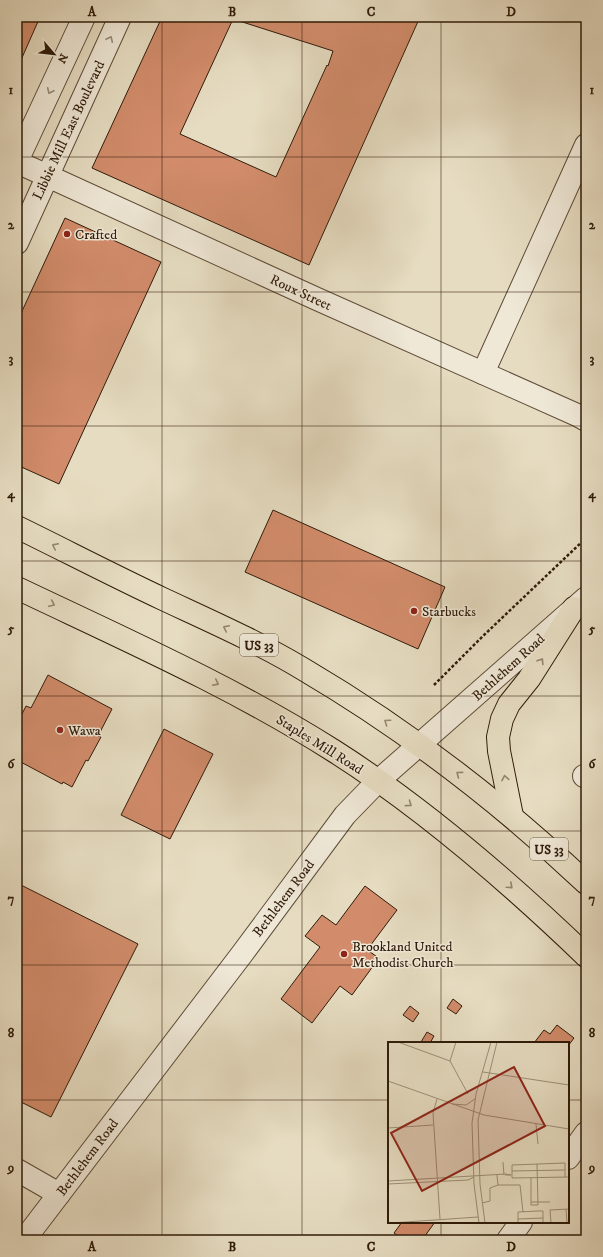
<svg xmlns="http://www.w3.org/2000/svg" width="603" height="1257" font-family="'IM FELL DW Pica',serif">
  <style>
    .building { fill: #d28c6b; stroke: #2f1b09; fill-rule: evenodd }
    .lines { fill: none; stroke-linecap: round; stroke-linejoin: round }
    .minor-casing { stroke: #5d4b37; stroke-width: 24 }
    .major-casing { stroke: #2f1b09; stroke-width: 24 }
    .path { stroke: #2f1b09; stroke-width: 2.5; stroke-dasharray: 3 2; stroke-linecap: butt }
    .minor { stroke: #efe8d7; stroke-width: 22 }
    .major { stroke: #e6dcc1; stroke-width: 22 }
    .oneway { stroke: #998c7a }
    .oneway2 { stroke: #94856e }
    .grid { fill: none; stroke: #2f1b09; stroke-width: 1; stroke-opacity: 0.55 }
    .poi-dot { fill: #8f2418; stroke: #efe8d7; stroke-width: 1.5 }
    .labels { text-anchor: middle; stroke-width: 3; stroke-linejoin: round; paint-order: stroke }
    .shield { fill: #efe8d7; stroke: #695847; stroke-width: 1 }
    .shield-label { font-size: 13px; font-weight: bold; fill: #2f1b09 }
    .street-label { font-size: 14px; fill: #2f1b09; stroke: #efe8d7 }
    .poi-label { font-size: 14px; fill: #2f1b09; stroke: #efe8d7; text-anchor: start }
    .inset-road { fill: none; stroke: #9d8f77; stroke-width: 1 }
    .view { fill: #8f2418; fill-opacity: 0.15; stroke: #8f2418; stroke-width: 2 }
    .inset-edge { fill: none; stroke: #2f1b09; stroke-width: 2 }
    .neatline { fill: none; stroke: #2f1b09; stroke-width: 1.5 }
    .grid-label { font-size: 13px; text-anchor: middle; font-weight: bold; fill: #2f1b09 }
  </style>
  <rect width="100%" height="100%" fill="#e6dcc1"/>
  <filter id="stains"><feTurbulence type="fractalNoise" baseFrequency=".005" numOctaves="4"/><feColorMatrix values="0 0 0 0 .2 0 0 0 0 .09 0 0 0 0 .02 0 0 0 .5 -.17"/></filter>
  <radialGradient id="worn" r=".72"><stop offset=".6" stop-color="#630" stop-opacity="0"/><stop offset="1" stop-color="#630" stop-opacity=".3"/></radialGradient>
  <g class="building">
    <path d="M17 17H40L17 69Z"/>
    <path d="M162 17H420L309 265 92 168ZM233 19 333 51 328 66 327 65 276 177 180 134Z"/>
    <path d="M65 218 161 262 59 484 17 465V322Z"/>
    <path d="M273 510 445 587 418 649 245 572Z"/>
    <path d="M48 675 112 709 98 736 101 737 88 761 86 760 72 787 63 782 62 784 17 760V734L21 726 17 724 26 706 31 708Z"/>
    <path d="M164 729 213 754 170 839 121 815Z"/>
    <path d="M17 883 138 944 51 1117 17 1100Z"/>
    <path d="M365 886 397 910 367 950 379 958 352 995 340 986 312 1023 281 999 320 947 305 936 322 915 336 925Z"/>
    <path d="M453 999 462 1006 456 1014 447 1008Z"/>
    <path d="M410 1006 419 1013 413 1022 403 1015Z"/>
    <path d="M557 1025 574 1038 568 1046V1043H534L544 1030 550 1034Z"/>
    <path d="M427 1032 434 1036 430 1043H422L421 1042Z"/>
    <path d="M402 1222H435L422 1240H403L394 1233Z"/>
  </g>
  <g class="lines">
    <defs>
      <g id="minor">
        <path d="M17 161 84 17"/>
        <path d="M17 162 317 299 577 415 586 420"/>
        <path d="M17 243 120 17"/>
        <path d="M483 373 586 145"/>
        <path d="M584 776H586"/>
        <path d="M568 1158 586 1133"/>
        <path d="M17 1170 59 1194"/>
        <path d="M24 1240 242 954 345 815 378 781 586 598"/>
        <path d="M508 1240 521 1222"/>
      </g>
      <g id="major">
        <path d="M17 527C66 551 114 576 163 599 210 621 258 642 303 669 405 729 499 801 586 883"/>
        <path d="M17 588C124 639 233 687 334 751 425 809 508 881 586 956"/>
        <path d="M512 816 499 751 498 737 502 719 509 704 529 679 574 608"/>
      </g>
    </defs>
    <use href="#minor" class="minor-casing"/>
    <use href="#major" class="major-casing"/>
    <path class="path" d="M434 685 483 636 586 538"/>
    <use href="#minor" class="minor"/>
    <use href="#major" class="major"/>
  </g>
  <defs><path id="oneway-chevron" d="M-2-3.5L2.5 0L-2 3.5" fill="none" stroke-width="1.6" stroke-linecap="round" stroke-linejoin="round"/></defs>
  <g class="oneway">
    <use href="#oneway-chevron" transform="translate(110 39) rotate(-65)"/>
    <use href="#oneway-chevron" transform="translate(50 91) rotate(115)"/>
  </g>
  <g class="oneway2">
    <use href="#oneway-chevron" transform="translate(55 546) rotate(-154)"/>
    <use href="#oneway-chevron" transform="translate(52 604) rotate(25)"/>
    <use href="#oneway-chevron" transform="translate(226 628) rotate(-154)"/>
    <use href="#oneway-chevron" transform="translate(541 661) rotate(-58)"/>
    <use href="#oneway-chevron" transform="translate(216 683) rotate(27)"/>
    <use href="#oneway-chevron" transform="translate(387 722) rotate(-145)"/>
    <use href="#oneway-chevron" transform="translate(459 774) rotate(-143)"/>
    <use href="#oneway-chevron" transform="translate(505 778) rotate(-101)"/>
    <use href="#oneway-chevron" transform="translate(409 804) rotate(36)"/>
    <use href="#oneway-chevron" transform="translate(510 886) rotate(42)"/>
  </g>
  <path class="grid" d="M162 17V1240M302 17V1240M441 17V1043M17 157H586M17 292H586M17 426H586M17 561H586M17 696H586M17 831H586M17 965H586M17 1100H389M568 1100H586M441 1222V1240"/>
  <g class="poi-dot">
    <circle cx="67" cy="234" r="4"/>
    <circle cx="414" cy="611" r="4"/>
    <circle cx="60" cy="730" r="4"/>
    <circle cx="344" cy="954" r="4"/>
  </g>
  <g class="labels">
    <g class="shield">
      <rect x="240" y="634" width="38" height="22" rx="3"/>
      <rect x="530" y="838" width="38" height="22" rx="3"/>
    </g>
    <g class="shield-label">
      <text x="259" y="650">US 33</text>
      <text x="549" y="854">US 33</text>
    </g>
    <g class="street-label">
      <text transform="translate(68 130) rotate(-65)" y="5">Libbie Mill East Boulevard</text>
      <text transform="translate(301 292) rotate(25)" y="5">Roux Street</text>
      <text transform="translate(508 667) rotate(-42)" y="5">Bethlehem Road</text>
      <text transform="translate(320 744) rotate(32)" y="5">Staples Mill Road</text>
      <text transform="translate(283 898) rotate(-53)" y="5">Bethlehem Road</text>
      <text transform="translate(87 1157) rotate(-53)" y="5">Bethlehem Road</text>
    </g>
    <g class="poi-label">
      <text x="75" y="239">Crafted</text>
      <text x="422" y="616">Starbucks</text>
      <text x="68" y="735">Wawa</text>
      <text x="352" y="951">Brookland United<tspan x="352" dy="16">Methodist Church</tspan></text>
    </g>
  </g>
  <g transform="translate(388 1042)">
    <rect width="181" height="181" fill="#e6dcc1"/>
    <path class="inset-road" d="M10 0 62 19 80 52M62 19 68 0M95 30 181 43M0 39 96 73 181 87M49 57 45 71 52 177M64 62 78 63 87 57M148 82 150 102M0 86 45 83M115 120 116 133M124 129 177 128M177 135V121L124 123V136L181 135M143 136V163H150L149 122M0 139 118 132 123 133H117M0 142 80 138 86 135M110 143H132L135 170M143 160H162M94 161 102 159V146L110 143 109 133M178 167 179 181M130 177 155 176M3 181 90 175M91 181 86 142 84 81 88 52 103 0M97 181 92 142 90 78 109 0M130 181V170L150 169H155V181M163 181 162 168 181 167"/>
    <path class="view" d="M126 25 157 84 34 149 3 91Z"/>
    <rect width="181" height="181" class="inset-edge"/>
  </g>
  <rect width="603" height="1257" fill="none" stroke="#e6dcc1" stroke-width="44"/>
  <g transform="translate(54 54) rotate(118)" stroke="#efe8d7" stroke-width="3" paint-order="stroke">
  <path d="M0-3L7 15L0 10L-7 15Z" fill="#2f1b09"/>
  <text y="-6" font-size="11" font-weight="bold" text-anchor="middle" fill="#2f1b09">N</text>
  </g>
  <rect x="22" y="22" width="559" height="1213" class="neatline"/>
  <g class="grid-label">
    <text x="92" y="16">A</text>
    <text x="232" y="16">B</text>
    <text x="371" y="16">C</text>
    <text x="511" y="16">D</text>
    <text x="11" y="94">1</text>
    <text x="592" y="94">1</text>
    <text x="11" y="229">2</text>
    <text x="592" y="229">2</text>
    <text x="11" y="363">3</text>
    <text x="592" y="363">3</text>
    <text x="11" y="498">4</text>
    <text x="592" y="498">4</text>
    <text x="11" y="633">5</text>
    <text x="592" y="633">5</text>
    <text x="11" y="768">6</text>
    <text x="592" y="768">6</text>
    <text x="11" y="903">7</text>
    <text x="592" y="903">7</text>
    <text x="11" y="1037">8</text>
    <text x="592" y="1037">8</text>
    <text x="11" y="1172">9</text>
    <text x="592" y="1172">9</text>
    <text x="92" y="1251">A</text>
    <text x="232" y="1251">B</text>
    <text x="371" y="1251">C</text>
    <text x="511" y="1251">D</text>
  </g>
  <rect width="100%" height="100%" filter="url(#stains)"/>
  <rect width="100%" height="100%" fill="url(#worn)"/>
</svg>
